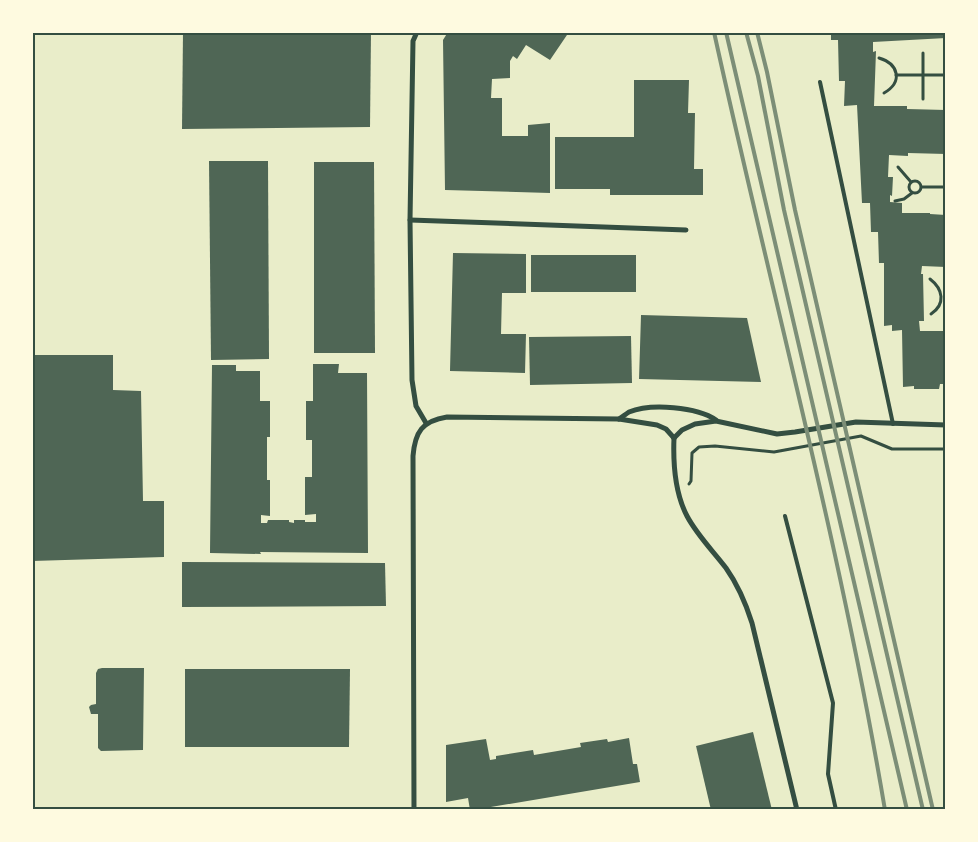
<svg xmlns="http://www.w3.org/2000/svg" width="978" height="842" font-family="'Exo 2',sans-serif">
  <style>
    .building { fill: #4f6655 }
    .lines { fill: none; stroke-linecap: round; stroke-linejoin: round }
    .path { stroke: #344e41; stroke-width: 3 }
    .service { stroke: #344e41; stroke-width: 4 }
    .minor { stroke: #344e41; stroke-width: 5 }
    .rail { stroke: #7c8e77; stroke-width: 4 }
    .neatline { fill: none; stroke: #344e41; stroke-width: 2 }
  </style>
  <rect width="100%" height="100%" fill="#e9edc9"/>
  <g class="building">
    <path d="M141 32H163V35L141 34Z"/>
    <path d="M183 32H371L370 127 182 129Z"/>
    <path d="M448 32H569L550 60 526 45 517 59 513 56 510 61V78L492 79 491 98H502V136H528V125L550 123V193L445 190 443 40Z"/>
    <path d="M831 32H946V38L873 42V52L876 51 874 106H907V109L946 110V154L908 153V156L889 155 888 177H893L892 196 890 195V202L902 203V213H930V214L946 215V267L922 266 921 274H923L924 321H919L920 331H946V384H940L939 389H914V386L903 387 902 330 892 331V325L884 326V263H879L878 232H871L870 203H862L857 105 844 106 845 81H839L838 40H831Z"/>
    <path d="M634 80H689L688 113H695L694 169H703V195H610V189H555V137H634Z"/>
    <path d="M209 161H268L269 359 211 360Z"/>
    <path d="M314 162H374L375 353H314Z"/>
    <path d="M453 253 526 254V293H502L501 334H526L525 373 450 371Z"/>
    <rect x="531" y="255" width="105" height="37"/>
    <path d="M641 315 747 318 761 382 639 379Z"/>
    <path d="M631 336 632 383 530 385 529 337Z"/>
    <path d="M32 355H113V390L141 391 143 501H164V557L32 561Z"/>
    <path d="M313 364H339L338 373H367L368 553 260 552 261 554 210 553 212 365H236V371H260V401H270V437H267V480H270V516L261 515V523H267L268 520H289V522L294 523V520H305V522H316V514L305 515V477H312V440H306V401H313Z"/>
    <path d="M182 562 385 563 386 606 182 607Z"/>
    <path d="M102 668H144L143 750 101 751 98 748V714H91L89 707 91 705 96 704V673L98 669Z"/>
    <path d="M185 669H350L349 747H185Z"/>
    <path d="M753 732 772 810H711L696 746Z"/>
    <path d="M629 738 633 764H637L640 782 473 810H470L468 798 446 802V745L486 739 490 760 496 759V756L533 750 534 755 581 747 580 743 607 739 608 742Z"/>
  </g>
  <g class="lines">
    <g class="path">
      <path d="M879 58C899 64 903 82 884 93"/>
      <path d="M896 75H946"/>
      <path d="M923 99V53"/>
      <path d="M898 167 911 182"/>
      <circle cx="915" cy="187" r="6"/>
      <path d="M922 187H946"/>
      <path d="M895 201 904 199 912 193"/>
      <path d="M930 279C943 289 946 304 931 314"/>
      <path d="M689 484 691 481 692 453 699 447 715 446 774 452 861 436 892 449H946"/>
    </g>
    <g class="service">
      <path d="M820 82 893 424"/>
      <path d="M785 516 833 703 828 774 836 810"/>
    </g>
    <g class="minor">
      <path d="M417 32 413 41 410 220 412 380 416 406 426 423"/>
      <path d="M410 220 686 230"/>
      <path d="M619 419C622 417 626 414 629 412 651 403 697 407 716 420"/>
      <path d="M674 438C673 463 675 493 687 516 697 535 713 551 726 568 738 585 746 604 752 623L797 810"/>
      <path d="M674 438 682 430 695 424 716 421 777 434 795 432 856 422 946 425"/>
      <path d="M414 810 413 456C415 432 422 421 447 417L619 419 657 425 666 429 674 438"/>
    </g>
    <g class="rail">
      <path d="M714 32C771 292 841 548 885 810"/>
      <path d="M726 32 907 810"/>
      <path d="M746 32 758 76 784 210 923 810"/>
      <path d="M757 32 767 72 795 210 933 810"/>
    </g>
  </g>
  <rect width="978" height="842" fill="none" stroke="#fefae0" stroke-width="68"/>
  <rect x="34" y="34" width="910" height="774" class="neatline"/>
</svg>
